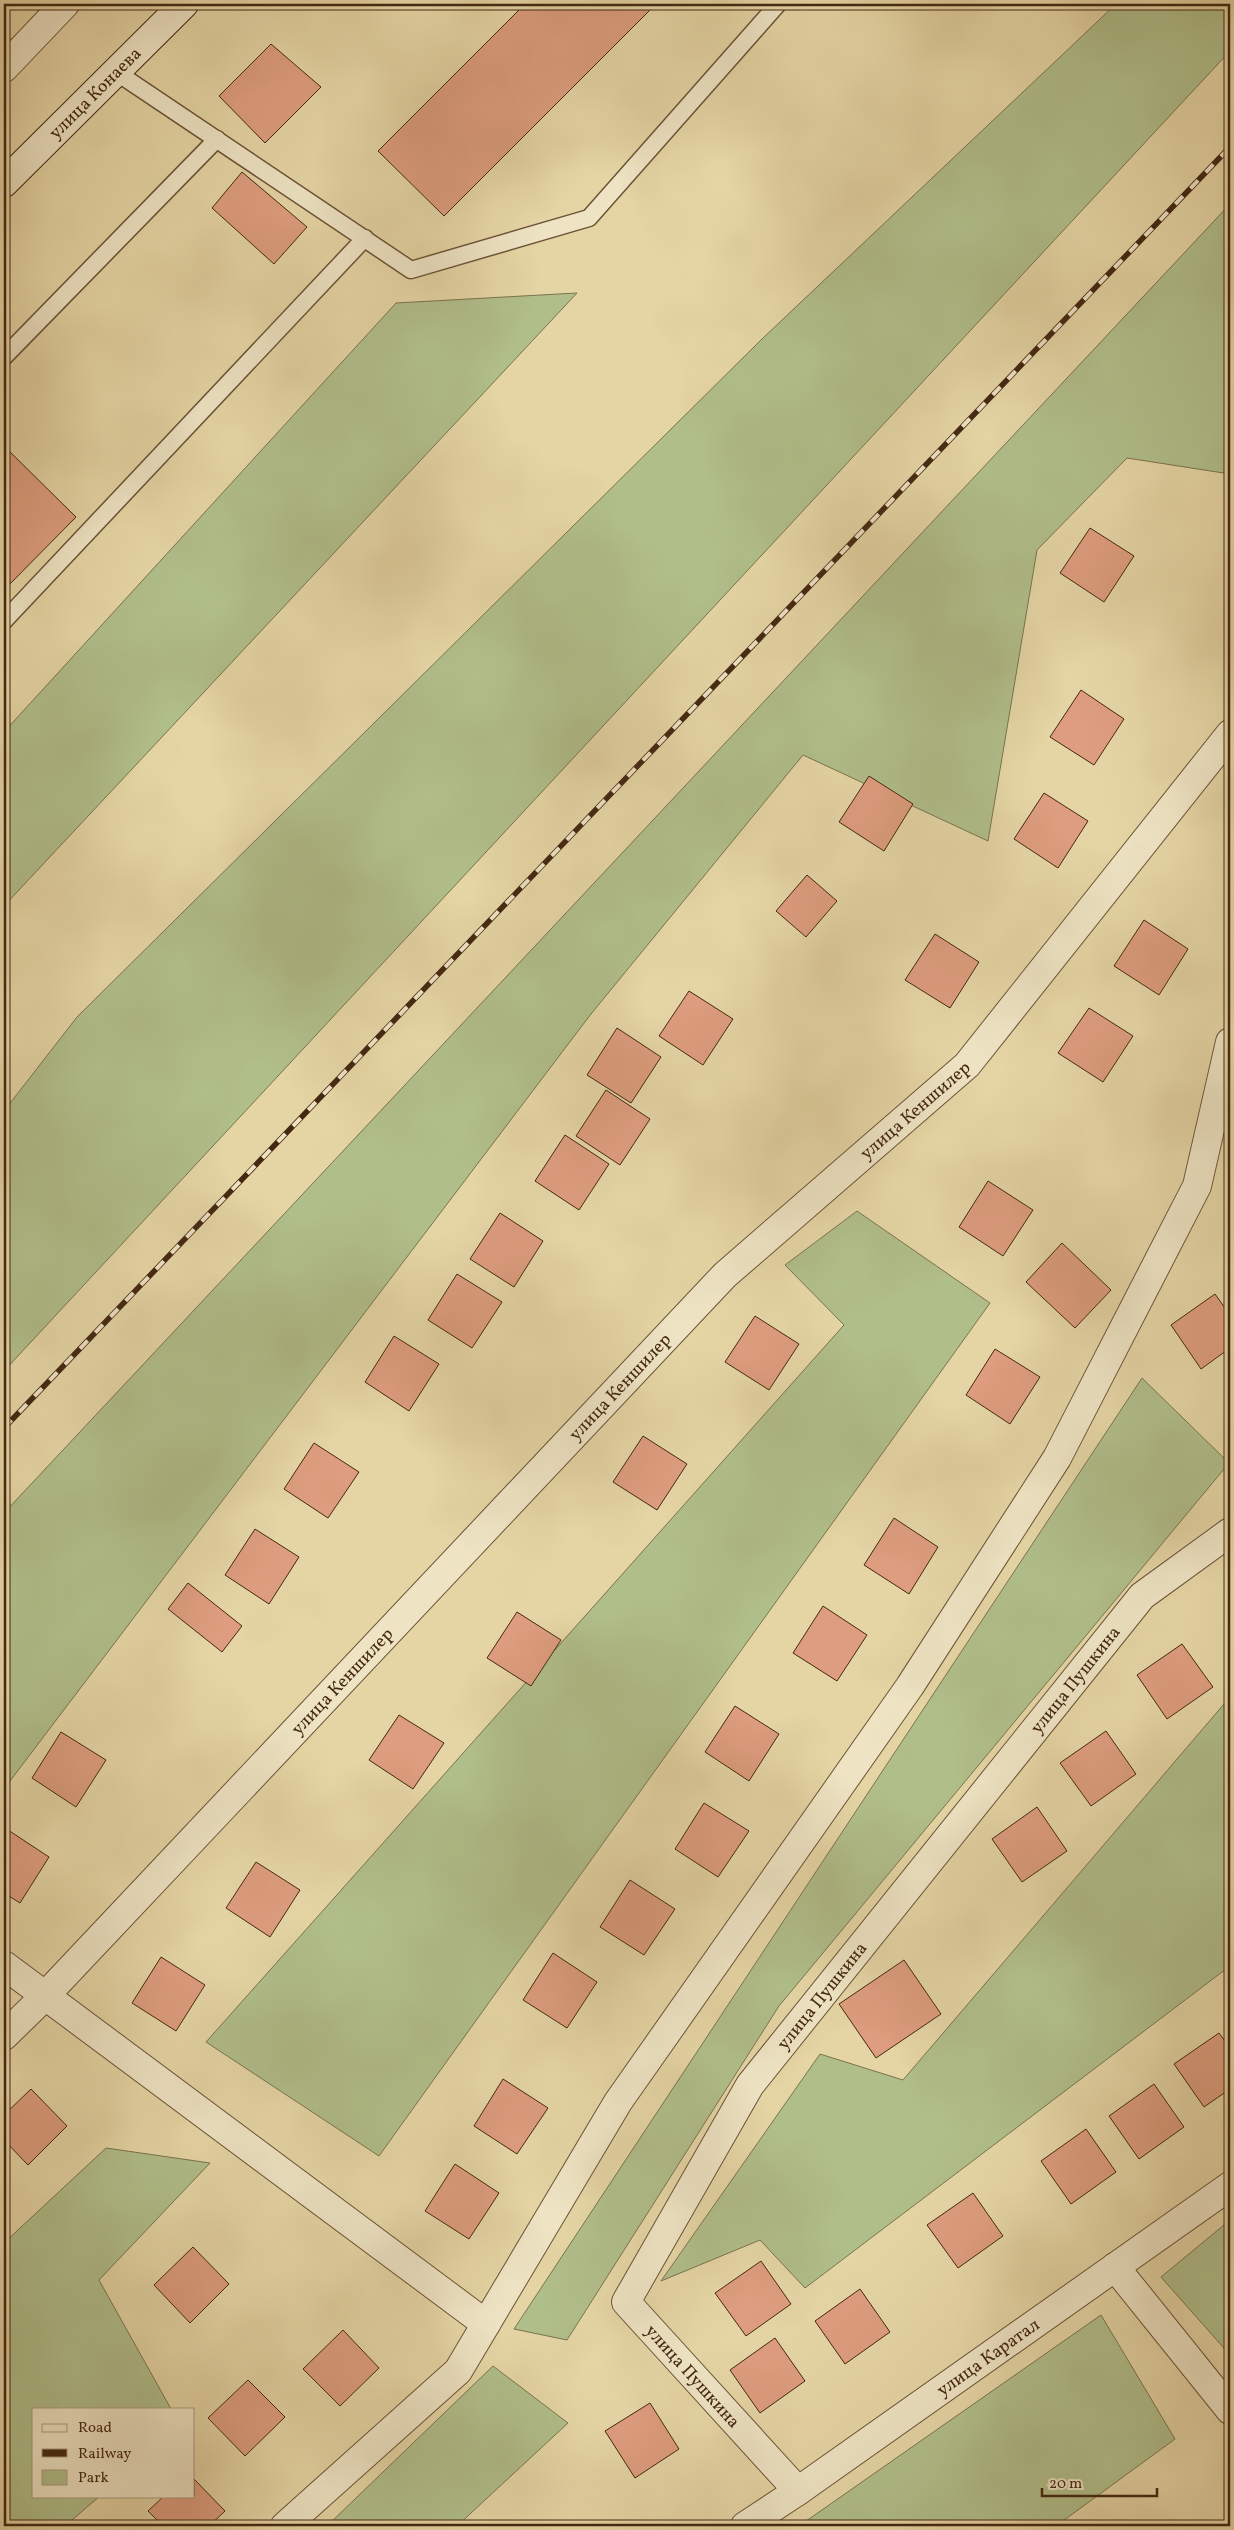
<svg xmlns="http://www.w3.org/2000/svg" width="1234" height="2530" font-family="Vollkorn,serif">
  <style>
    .green { fill: #b0be8a; stroke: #7a734e }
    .building { fill: #dd9d7e; stroke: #442812 }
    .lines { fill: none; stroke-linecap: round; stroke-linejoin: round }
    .lane-casing { stroke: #6c5337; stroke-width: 19 }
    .street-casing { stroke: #6c5337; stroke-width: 30 }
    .secondary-casing { stroke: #442812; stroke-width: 30 }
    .lane { stroke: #eee4c4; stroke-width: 16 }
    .street { stroke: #eee4c4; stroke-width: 28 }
    .secondary { stroke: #eee4c4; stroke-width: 28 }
    .rail-casing { stroke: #442812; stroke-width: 5.5 }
    .rail { stroke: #eee4c4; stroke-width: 4; stroke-dasharray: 11; stroke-linecap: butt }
    .labels { text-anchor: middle; stroke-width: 5; stroke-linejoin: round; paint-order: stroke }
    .street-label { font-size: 18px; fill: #442812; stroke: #eee4c4 }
  </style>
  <rect width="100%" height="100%" fill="#e5d5a5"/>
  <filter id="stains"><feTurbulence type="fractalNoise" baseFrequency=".004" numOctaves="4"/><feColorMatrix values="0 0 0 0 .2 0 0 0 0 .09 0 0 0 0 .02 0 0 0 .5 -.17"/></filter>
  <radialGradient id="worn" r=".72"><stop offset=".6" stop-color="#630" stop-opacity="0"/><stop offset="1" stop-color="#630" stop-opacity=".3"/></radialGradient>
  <g class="green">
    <path d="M1116 4H1230V51L4 1371V1111L77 1017 762 339Z"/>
    <path d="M1230 204V474L1127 458 1037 550 988 841 803 755 591 1014 4 1789V1513Z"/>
    <path d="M577 293 4 906V732L396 303Z"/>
    <path d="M857 1211 990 1303 379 2156 206 2042 844 1325 785 1265Z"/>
    <path d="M1142 1378 1229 1463 779 2006 567 2340 514 2329Z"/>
    <path d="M1230 1697V1966L805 2288 760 2240 661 2281 820 2054 903 2080Z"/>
    <path d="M106 2148 210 2163 99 2280 171 2409H34V2496H100L65 2526H4V2243Z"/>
    <path d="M1230 2220V2355L1161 2277Z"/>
    <path d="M1101 2315 1175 2439 1056 2526H799Z"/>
    <path d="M493 2366 568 2423 457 2526H327Z"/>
  </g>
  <g class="building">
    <path d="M525 4H656L444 216 378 151Z"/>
    <path d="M271 44 321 87 265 143 219 96Z"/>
    <path d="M242 172 307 227 274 264 212 208Z"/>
    <path d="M4 446 76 517 4 590Z"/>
    <path d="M1090 528 1134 556 1104 602 1060 573Z"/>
    <path d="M1081 690 1124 719 1094 765 1050 737Z"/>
    <path d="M869 776 913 804 884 851 839 822Z"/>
    <path d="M1044 793 1088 821 1058 868 1014 839Z"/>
    <path d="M807 875 837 901 806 937 776 911Z"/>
    <path d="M1144 920 1188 949 1159 995 1114 966Z"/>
    <path d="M935 934 979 962 950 1008 905 980Z"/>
    <path d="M689 991 733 1019 703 1065 659 1036Z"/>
    <path d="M1089 1008 1133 1036 1103 1082 1058 1053Z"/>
    <path d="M617 1028 661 1057 631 1103 587 1075Z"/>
    <path d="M606 1090 650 1119 620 1165 576 1136Z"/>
    <path d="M565 1135 609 1164 579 1210 535 1181Z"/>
    <path d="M988 1181 1033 1210 1003 1256 959 1227Z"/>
    <path d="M500 1213 543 1241 514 1287 470 1259Z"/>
    <path d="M1062 1243 1111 1290 1075 1328 1026 1282Z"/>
    <path d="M457 1274 502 1302 472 1348 428 1320Z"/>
    <path d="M1215 1294 1230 1315V1348L1201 1369 1171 1325Z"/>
    <path d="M755 1316 799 1344 769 1390 725 1362Z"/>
    <path d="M394 1336 439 1364 409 1411 365 1382Z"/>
    <path d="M995 1349 1040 1377 1010 1424 966 1395Z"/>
    <path d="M643 1436 687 1464 657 1510 613 1482Z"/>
    <path d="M314 1443 359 1472 328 1518 284 1489Z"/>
    <path d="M894 1518 938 1547 909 1594 864 1565Z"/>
    <path d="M255 1529 299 1557 269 1604 225 1575Z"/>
    <path d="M188 1583 242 1626 222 1652 168 1609Z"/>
    <path d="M823 1606 867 1635 837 1681 793 1653Z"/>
    <path d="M517 1612 561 1640 531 1686 487 1658Z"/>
    <path d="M1182 1644 1213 1687 1167 1719 1137 1675Z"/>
    <path d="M735 1706 779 1734 749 1781 705 1752Z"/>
    <path d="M399 1715 444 1743 413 1789 369 1760Z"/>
    <path d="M1106 1731 1136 1774 1091 1806 1060 1763Z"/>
    <path d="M61 1732 106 1760 76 1807 32 1778Z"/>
    <path d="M704 1803 749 1831 718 1877 675 1849Z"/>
    <path d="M1037 1807 1067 1851 1022 1882 992 1839Z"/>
    <path d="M5 1828 49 1857 20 1903 4 1893Z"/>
    <path d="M256 1862 300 1890 270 1937 226 1908Z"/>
    <path d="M630 1880 675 1909 644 1955 600 1927Z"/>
    <path d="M553 1953 597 1982 567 2028 523 2000Z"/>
    <path d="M161 1957 205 1985 176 2031 132 2003Z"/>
    <path d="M904 1960 941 2014 876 2058 839 2004Z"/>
    <path d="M1219 2033 1230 2048V2089L1204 2107 1174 2064Z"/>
    <path d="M503 2079 548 2108 517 2154 474 2126Z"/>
    <path d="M1154 2084 1184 2127 1139 2159 1109 2116Z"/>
    <path d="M31 2089 67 2126 28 2165 4 2140V2115Z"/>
    <path d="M1086 2129 1116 2172 1071 2204 1041 2161Z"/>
    <path d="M455 2164 499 2193 469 2239 425 2211Z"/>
    <path d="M973 2193 1003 2236 958 2268 927 2225Z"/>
    <path d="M193 2247 229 2284 190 2323 154 2285Z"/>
    <path d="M761 2261 791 2304 746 2336 715 2293Z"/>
    <path d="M860 2289 890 2332 845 2364 815 2321Z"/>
    <path d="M343 2330 379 2368 340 2406 303 2369Z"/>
    <path d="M775 2338 805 2381 760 2413 730 2370Z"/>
    <path d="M248 2380 285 2417 245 2456 208 2418Z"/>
    <path d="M650 2403 679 2449 635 2478 605 2431Z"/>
    <path d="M194 2479 225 2511 209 2526H163L148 2511 164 2496H194Z"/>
  </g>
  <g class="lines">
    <defs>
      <g id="lane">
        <path d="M116 72 411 270 589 218 778 4"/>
        <path d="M4 357 217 139"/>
        <path d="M4 621 365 238"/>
      </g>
      <g id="street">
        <path d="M4 68 65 4"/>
        <path d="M4 1965 486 2324"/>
        <path id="s1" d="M4 2036 44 1997 725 1275 967 1065 1230 734"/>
        <path d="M1115 2267 1230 2410"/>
        <path id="s2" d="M798 2491 626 2302 750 2085 1142 1596 1230 1532"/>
        <path d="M285 2526 458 2371 618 2102 910 1686 1057 1458 1197 1186 1230 1042"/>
        <path id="s3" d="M745 2526 798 2491 1230 2186"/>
      </g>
      <g id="secondary">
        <path id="s4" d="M4 183 184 4"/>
      </g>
    </defs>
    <use href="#lane" class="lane-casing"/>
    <use href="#street" class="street-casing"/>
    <use href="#secondary" class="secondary-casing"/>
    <use href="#lane" class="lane"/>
    <use href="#street" class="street"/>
    <use href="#secondary" class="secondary"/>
    <defs>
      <path id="rail" d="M4 1428 1230 147"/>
    </defs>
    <use href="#rail" class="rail-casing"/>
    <use href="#rail" class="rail"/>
  </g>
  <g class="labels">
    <g class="street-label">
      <text dy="6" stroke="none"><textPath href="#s4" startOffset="128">улица Конаева</textPath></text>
      <text dy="6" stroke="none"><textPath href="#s1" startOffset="1300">улица Кеншилер</textPath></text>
      <text dy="6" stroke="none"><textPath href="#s1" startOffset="895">улица Кеншилер</textPath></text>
      <text dy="6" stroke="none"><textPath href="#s2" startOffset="1025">улица Пушкина</textPath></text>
      <text dy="6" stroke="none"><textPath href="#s1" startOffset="490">улица Кеншилер</textPath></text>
      <text dy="6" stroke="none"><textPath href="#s2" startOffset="620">улица Пушкина</textPath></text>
      <text dy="6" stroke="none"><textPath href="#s3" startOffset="296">улица Каратал</textPath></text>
      <text transform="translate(693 2376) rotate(48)" y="6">улица Пушкина</text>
    </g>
  </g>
  <rect width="1234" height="2530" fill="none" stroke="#e5d5a5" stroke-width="20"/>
  <rect x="5" y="5" width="1224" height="2520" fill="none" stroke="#442812" stroke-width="2.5"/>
  <rect x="10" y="10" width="1214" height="2510" fill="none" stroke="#442812"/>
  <rect x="32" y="2408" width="162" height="90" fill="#eee4c4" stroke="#aa997d"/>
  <rect x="42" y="2424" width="25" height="8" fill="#eee4c4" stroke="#aa997d"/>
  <text x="78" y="2432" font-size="15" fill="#442812">Road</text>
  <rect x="42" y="2449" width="25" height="8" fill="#442812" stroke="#aa997d"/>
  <text x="78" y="2458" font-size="15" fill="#442812">Railway</text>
  <rect x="42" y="2470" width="25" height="15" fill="#b0be8a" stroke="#aa997d"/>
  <text x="78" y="2482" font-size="15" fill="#442812">Park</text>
  <path d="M1042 2488v8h115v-8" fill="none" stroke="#442812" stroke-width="2.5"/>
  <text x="1049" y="2488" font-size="15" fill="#442812" stroke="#eee4c4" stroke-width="4" paint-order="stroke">20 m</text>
  <rect width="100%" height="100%" filter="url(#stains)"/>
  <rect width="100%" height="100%" fill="url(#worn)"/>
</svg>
